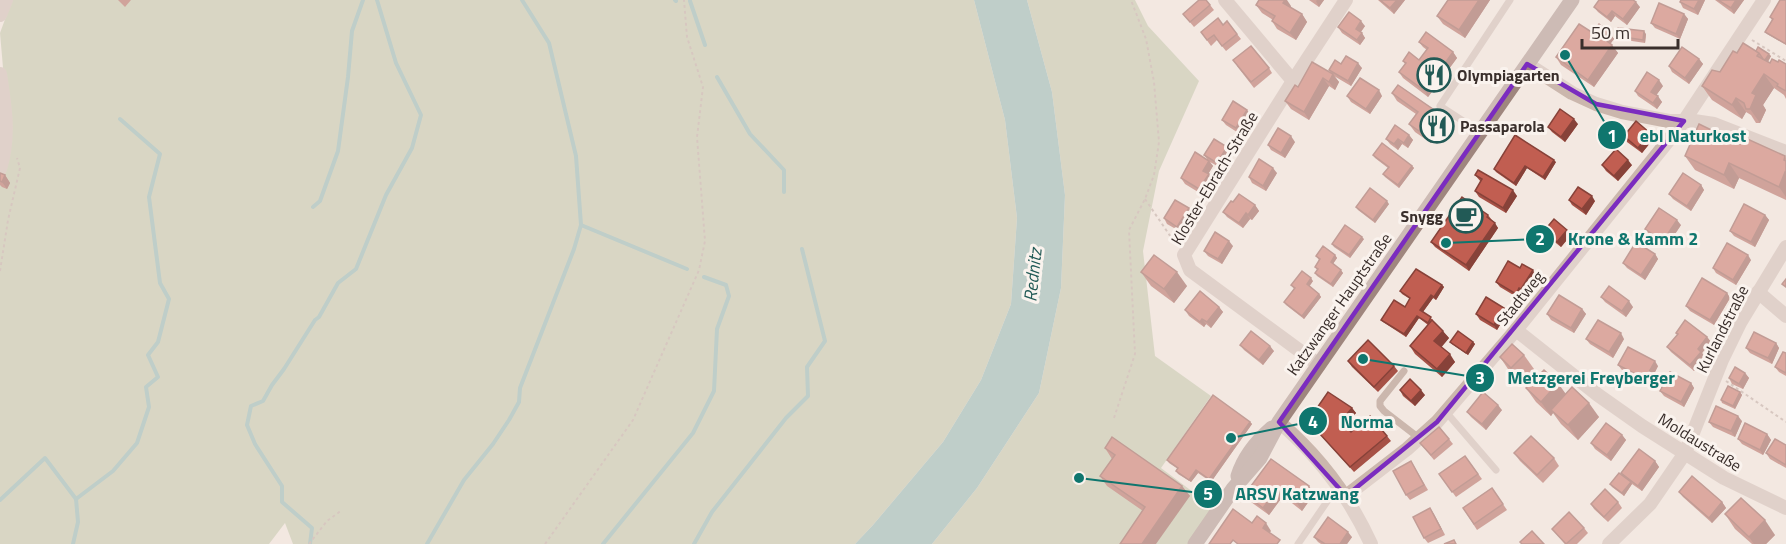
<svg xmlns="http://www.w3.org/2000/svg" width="1786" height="544" font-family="'Titillium Web',sans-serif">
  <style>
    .green { fill: #bbc2a1 }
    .water { fill: #81afab }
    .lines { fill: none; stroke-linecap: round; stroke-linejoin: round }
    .stream { stroke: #81afab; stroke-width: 4 }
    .path { stroke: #b7a197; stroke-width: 2; stroke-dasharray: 3 3; stroke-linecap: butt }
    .service { stroke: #cbb7ad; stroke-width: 7 }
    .minor { stroke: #cbb7ad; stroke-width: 14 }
    .secondary { stroke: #9f867e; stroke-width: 15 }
    .wall { fill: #a65146 }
    .shaded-wall { fill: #874239 }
    .building { fill: #c15e51; stroke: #874239; stroke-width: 1.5 }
    .marked { fill: none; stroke: #7b2cbf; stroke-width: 4.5; stroke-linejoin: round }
    .labels { text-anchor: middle; stroke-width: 6; stroke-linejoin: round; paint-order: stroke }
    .poi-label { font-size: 16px; font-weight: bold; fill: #392e2b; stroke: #faf3ee; text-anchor: start }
    .street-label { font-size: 16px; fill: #392e2b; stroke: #faf3ee }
    .water-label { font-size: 18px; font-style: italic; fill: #225a56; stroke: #faf3ee }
    .leader { fill: none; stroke: #0f766e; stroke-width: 2 }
    .callout-dot { fill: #0f766e; stroke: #faf3ee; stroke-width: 2 }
    .mark-label { font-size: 18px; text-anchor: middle; font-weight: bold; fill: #fff }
    .callout-label { font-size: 18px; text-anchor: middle; font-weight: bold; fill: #0f766e; stroke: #faf3ee; stroke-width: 6; stroke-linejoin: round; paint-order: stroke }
  </style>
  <rect width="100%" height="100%" fill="#f3e8e1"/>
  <g class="green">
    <path d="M12 0H974L1005 120 1017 218 1011 304 981 380 943 442 873 525 855 544H293L285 523 269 544H0V173L9 137 0 33Z"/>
    <path d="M1027 0H1135L1148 26 1199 81 1159 171 1143 251 1155 356 1211 396 1161 468 1217 510 1194 544H932L977 488 1039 393 1061 288 1065 195 1052 92Z"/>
  </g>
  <path class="water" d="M974 0H1027L1052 92 1065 195 1061 288 1039 393 977 488 932 544H855L873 525 943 442 981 380 1011 304 1017 218 1005 120Z"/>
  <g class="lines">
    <g class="stream">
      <path d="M675 0 676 1"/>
      <path d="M690 1 705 45"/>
      <path d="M717 77 750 134 784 170V192"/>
      <path d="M313 207 320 201 338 151 348 77 352 31 363 0"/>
      <path d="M581 225 687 269"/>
      <path d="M76 499 113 471 137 443 149 407 146 387 158 377 148 355 158 342 169 299 160 283 149 197 160 154 120 119"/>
      <path d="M0 500 45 458 76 499 78 522 73 544"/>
      <path d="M310 544 312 528 282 502V486L255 444 247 425 251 406 263 401 272 385 284 369 315 320 319 317 338 283 356 269 386 195 412 148 421 115 396 63 377 0"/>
      <path d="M427 544 464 480 493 444 509 420 519 402 520 388 574 249 581 225 576 156 549 43 522 0"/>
      <path d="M603 544 693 433 714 391 717 329 729 296 726 285 704 277"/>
      <path d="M694 544 712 512 786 418 808 396 807 367 825 341 802 249"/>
    </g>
    <g class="path">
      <path d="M1752 40 1786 61"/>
      <path d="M1145 199 1175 243"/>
      <path d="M0 271 8 220 20 168 17 158"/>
      <path d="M1726 381 1786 422"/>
      <path d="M1114 418 1135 354 1129 230 1145 199 1154 175 1159 142 1154 82 1146 39 1131 0"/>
      <path d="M309 544 327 521 342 510"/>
      <path d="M545 544 633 420 699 270 705 241 697 137 703 87 687 37 684 0"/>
    </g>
    <g class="service">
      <path d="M1480 132 1440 106 1510 0"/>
      <path d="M1404 371 1380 401V406L1384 411 1419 438"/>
      <path d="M1446 412 1496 470"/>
      <path d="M1298 544 1337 487"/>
    </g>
    <g class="minor">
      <path d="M1225 0 1293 81"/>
      <path d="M0 15 6 0"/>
      <path d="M1527 64 1572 93 1596 104 1622 112 1669 121H1694L1714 124 1786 152"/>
      <path d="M0 74C5 106 10 137 0 169"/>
      <path d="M1758 292 1786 316"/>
      <path d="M1516 330 1598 395 1642 426 1724 478 1786 508"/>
      <path d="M1319 365 1190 270 1184 255 1293 81 1346 0"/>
      <path d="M1279 422C1318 455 1350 498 1371 544"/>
      <path d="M1346 496 1407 449 1437 422 1516 330 1684 121 1764 0"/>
      <path d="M1609 544 1650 504 1685 453 1722 360 1740 323 1786 247"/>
    </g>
    <g class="secondary">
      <path d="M1238 476C1244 457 1257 441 1272 428"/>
      <path d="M1195 544 1233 489 1260 458 1279 422 1572 0"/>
    </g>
  </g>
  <g class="wall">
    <path d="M118 0H131L125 7Z"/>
    <path d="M1309 0H1324L1319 7Z"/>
    <path d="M1378 0H1405L1394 14Z"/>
    <path d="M1448 0H1490L1465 38 1443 24 1437 16Z"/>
    <path d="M1705 0 1698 15 1683 8 1680 2Z"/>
    <path d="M1715 0H1744L1734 14Z"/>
    <path d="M1786 0V45L1767 34 1765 32 1772 20 1770 17Z"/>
    <path d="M1210 5 1214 10 1194 27 1183 14Z"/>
    <path d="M1256 5 1291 6V8L1302 14 1307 22 1296 40 1277 29 1272 21 1273 20 1262 13Z"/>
    <path d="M1594 7H1640L1627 25 1615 16 1611 22 1598 12Z"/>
    <path d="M1684 14 1688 19 1680 39 1655 28 1651 23Z"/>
    <path d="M1223 25 1237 34 1241 39 1226 51 1217 40 1211 46 1201 32Z"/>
    <path d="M1365 26 1361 32 1365 38 1360 45 1342 33 1338 27Z"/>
    <path d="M1608 31 1614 39 1610 43 1618 53 1594 87 1561 65 1556 57 1593 33Z"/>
    <path d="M1646 34 1645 43 1619 39 1617 36Z"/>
    <path d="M1419 42 1453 52 1457 58 1428 97 1403 78 1399 72 1405 64 1403 61 1419 60 1427 50 1423 47Z"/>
    <path d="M1755 51 1771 56 1768 62 1770 63 1778 62 1786 64V99L1784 95 1774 88 1763 105 1766 110 1760 123H1756L1751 115 1746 112 1742 119 1712 100 1702 86 1720 72 1737 53Z"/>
    <path d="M1699 59 1703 64 1689 84 1672 72 1669 66Z"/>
    <path d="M1341 64 1362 68 1351 86 1334 76 1339 82 1335 90 1329 86 1309 120 1291 109 1285 101 1298 87 1332 74 1329 70Z"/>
    <path d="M1237 66 1269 68 1272 73 1254 88Z"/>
    <path d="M1663 86 1656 95 1662 102 1657 109 1638 96 1635 91Z"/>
    <path d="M1392 93 1446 122 1431 143 1415 132 1409 124 1416 114 1397 101Z"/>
    <path d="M1347 96H1382L1370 114 1351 102Z"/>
    <path d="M1251 115 1240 134 1226 125 1222 120Z"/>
    <path d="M1578 124 1565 142 1552 132 1548 127Z"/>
    <path d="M1409 135 1413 140 1408 148 1402 144 1398 150 1390 144 1386 139Z"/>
    <path d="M1624 136 1654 138 1642 153 1627 142Z"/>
    <path d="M1295 142 1285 158 1271 150 1268 145Z"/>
    <path d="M1227 147 1231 152 1221 168 1210 162 1213 166 1208 174 1212 179 1203 195 1185 184 1181 178 1207 159 1204 155Z"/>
    <path d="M1373 155 1412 166 1414 168 1399 188 1385 177 1383 174 1388 168 1375 158Z"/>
    <path d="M1685 156H1785L1786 158V200L1739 178 1734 189 1695 170Z"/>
    <path d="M1556 162 1545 180 1527 168 1516 186 1496 172 1494 169Z"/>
    <path d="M1602 165H1632L1618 181 1606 171Z"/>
    <path d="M0 173 5 175 10 183 7 189 2 187 0 185Z"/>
    <path d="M1277 173 1266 191 1252 183 1249 177Z"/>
    <path d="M1475 175 1517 196 1506 213 1479 197 1475 191 1481 182Z"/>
    <path d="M1701 185 1704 190 1691 211 1673 199 1669 194Z"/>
    <path d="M1569 200 1595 201 1586 215 1572 205Z"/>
    <path d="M1233 202 1255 205 1259 211 1252 220 1250 219 1243 228 1227 217 1223 212Z"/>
    <path d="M1389 204 1375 223 1358 210 1356 207Z"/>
    <path d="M1192 214 1181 232 1167 224 1164 218Z"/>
    <path d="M1488 215 1498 228 1469 271 1435 247 1431 242Z"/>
    <path d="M1765 215 1769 220 1755 247 1734 236 1730 231Z"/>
    <path d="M1681 225 1667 246 1649 235 1645 229Z"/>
    <path d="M1544 231 1571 235 1561 247 1547 236Z"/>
    <path d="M1364 239 1350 258 1334 247 1332 244Z"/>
    <path d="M1233 246 1222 264 1208 256 1204 251Z"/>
    <path d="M1655 254 1658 259 1645 280 1627 268 1623 263Z"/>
    <path d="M1335 255 1337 258 1333 264 1343 273 1333 287 1317 276 1315 273 1317 270 1315 267 1319 260 1316 256Z"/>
    <path d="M1751 260 1736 285 1716 273 1713 268Z"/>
    <path d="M1520 268 1536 276 1525 294 1523 293 1520 299 1500 287 1496 282Z"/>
    <path d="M1141 272 1187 286 1174 303 1151 286Z"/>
    <path d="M1313 281 1309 286 1319 294 1321 297 1304 319 1286 305 1284 302 1294 289 1291 285Z"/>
    <path d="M1442 285 1444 287 1436 300 1433 298 1423 312 1433 320 1432 321 1449 338 1441 347 1455 362 1442 377 1415 354 1410 346 1428 325 1419 318 1406 337 1383 322 1381 320 1405 307 1410 299 1402 294 1400 291Z"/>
    <path d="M1727 293 1730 298 1714 325 1690 311 1686 306Z"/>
    <path d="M1601 297 1633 307 1626 317 1605 302Z"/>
    <path d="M1219 307 1223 312 1211 328 1206 324 1204 327 1189 316 1185 310Z"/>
    <path d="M1582 309 1586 314 1574 333 1551 320 1547 314Z"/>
    <path d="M1507 313 1497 330 1480 320 1476 314Z"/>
    <path d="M1676 333 1707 337 1711 342 1702 353 1705 357 1694 371 1671 352 1667 347 1677 335Z"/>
    <path d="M1586 339H1624L1613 358 1590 344Z"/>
    <path d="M1450 342H1473L1475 344 1468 355 1452 344Z"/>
    <path d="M1776 343 1779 348 1772 364 1750 353 1746 348Z"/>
    <path d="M1240 345 1274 351 1263 365 1244 350Z"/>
    <path d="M1786 353V376L1779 372 1775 367Z"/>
    <path d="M1524 355 1534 369 1521 383 1510 372 1500 357Z"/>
    <path d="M1348 361 1394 366 1398 371 1378 392 1352 367Z"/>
    <path d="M1618 365 1658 366 1649 384 1622 370Z"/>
    <path d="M1745 373 1749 378 1743 389 1732 384 1729 378Z"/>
    <path d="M1691 383 1694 388 1684 407 1664 396 1660 391Z"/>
    <path d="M1526 388 1566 394 1599 417 1578 440 1561 424 1553 413 1551 416 1536 402Z"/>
    <path d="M1400 390 1425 395 1415 406 1403 396Z"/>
    <path d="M1740 392 1742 395 1735 409 1722 403 1721 400Z"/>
    <path d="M1352 408 1356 413 1345 426 1351 432 1387 436 1391 441 1354 472 1308 421Z"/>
    <path d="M1502 410 1486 430 1471 417 1467 412Z"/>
    <path d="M1742 421 1735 437 1713 427 1709 422Z"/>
    <path d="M1250 422 1252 424 1211 482 1198 473 1191 482 1178 474 1176 471 1178 469 1169 463 1167 460Z"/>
    <path d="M1767 434 1771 440 1763 455 1742 444 1738 439Z"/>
    <path d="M1622 435 1626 440 1611 461 1595 449 1591 443Z"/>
    <path d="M1449 439 1453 444 1434 460 1420 443Z"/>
    <path d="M1786 445V468L1770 459 1766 453Z"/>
    <path d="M1105 448 1182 486 1190 496 1143 511 1107 486 1100 476 1112 459Z"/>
    <path d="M1514 453 1554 458 1559 466 1543 483 1520 461Z"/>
    <path d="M1465 456 1482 479 1456 497 1439 474Z"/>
    <path d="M1271 459 1309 486 1314 494 1302 511 1283 496 1269 515 1251 502 1245 494Z"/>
    <path d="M1411 461 1428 490 1410 500 1406 495Z"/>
    <path d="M1655 461 1659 467 1642 491 1632 484 1624 496 1612 487 1610 484 1623 476 1621 473Z"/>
    <path d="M1492 488 1507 510 1477 530 1463 508Z"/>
    <path d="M1679 492 1722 502 1726 508 1712 523 1683 497Z"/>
    <path d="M1618 502 1622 508 1608 522 1594 509 1591 504Z"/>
    <path d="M1430 508 1445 535 1428 543 1424 538Z"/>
    <path d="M1725 514 1775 535 1766 544H1752L1735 529Z"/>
    <path d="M1584 528 1588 533 1577 544H1565L1552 529Z"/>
    <path d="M1314 537H1352L1347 544H1321L1318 542Z"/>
  </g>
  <g class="shaded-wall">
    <path d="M1285 0H1287L1291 6 1288 11 1283 3Z"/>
    <path d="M1317 0H1324L1319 7 1316 1Z"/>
    <path d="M1397 0H1405L1394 14 1390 8Z"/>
    <path d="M1479 0H1490L1465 38 1459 30Z"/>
    <path d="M1699 0H1705L1698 15 1694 9Z"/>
    <path d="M1736 0H1744L1734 14 1731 8Z"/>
    <path d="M1636 2 1640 7 1627 25 1623 19Z"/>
    <path d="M1612 11 1615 16 1611 22 1607 17Z"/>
    <path d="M1302 14 1307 22 1296 40 1290 33Z"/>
    <path d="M1684 14 1688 19 1680 39 1676 34Z"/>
    <path d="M1361 21 1365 26 1359 34 1356 29Z"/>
    <path d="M1608 31 1614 39 1609 46 1603 38Z"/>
    <path d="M1644 31 1646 34 1645 43 1643 40Z"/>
    <path d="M1362 33 1365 38 1360 45 1357 40Z"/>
    <path d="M1612 45 1618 53 1594 87 1588 80Z"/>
    <path d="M1453 52 1457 58 1428 97 1425 91Z"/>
    <path d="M1769 54 1771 56 1767 63 1765 60Z"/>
    <path d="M1699 59 1703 64 1689 84 1685 78Z"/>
    <path d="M1358 63 1362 68 1351 86 1348 81Z"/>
    <path d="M1333 74 1339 82 1335 90 1329 82Z"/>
    <path d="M1764 74 1774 88 1763 105 1766 110 1760 123 1750 109 1752 93Z"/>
    <path d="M1323 78 1329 86 1309 120 1304 112Z"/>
    <path d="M1659 80 1663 86 1655 97 1651 92Z"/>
    <path d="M1379 90 1382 96 1370 114 1366 109Z"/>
    <path d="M1658 96 1662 102 1657 109 1653 103Z"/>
    <path d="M1736 98 1746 112 1742 119 1732 105Z"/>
    <path d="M1247 110 1251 115 1240 134 1236 128Z"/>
    <path d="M1440 114 1446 122 1431 143 1425 135Z"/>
    <path d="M1574 119 1578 124 1565 142 1561 137Z"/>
    <path d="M1650 133 1654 138 1642 153 1638 148Z"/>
    <path d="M1409 135 1413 140 1408 148 1404 143Z"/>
    <path d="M1291 136 1295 142 1285 158 1281 153Z"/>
    <path d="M1398 139 1402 144 1398 150 1394 144Z"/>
    <path d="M1227 147 1231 152 1221 168 1217 163Z"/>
    <path d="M1554 160 1556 162 1545 180 1543 177Z"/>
    <path d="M1628 160 1632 165 1618 181 1614 176Z"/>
    <path d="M1209 161 1213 166 1207 176 1203 171Z"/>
    <path d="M1729 163 1739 178 1734 189 1724 175Z"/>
    <path d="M1412 166 1414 168 1399 188 1398 185Z"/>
    <path d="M1525 166 1527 168 1516 186 1514 183Z"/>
    <path d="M1273 168 1277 173 1266 191 1263 186Z"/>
    <path d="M1785 172 1786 173V197L1779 187Z"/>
    <path d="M1209 174 1212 179 1203 195 1199 189Z"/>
    <path d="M5 175 10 183 7 189 2 182Z"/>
    <path d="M1701 185 1704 190 1691 211 1687 206Z"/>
    <path d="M1513 190 1517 196 1506 213 1503 208Z"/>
    <path d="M1592 196 1595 201 1586 215 1582 209Z"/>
    <path d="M1387 201 1389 204 1375 223 1373 220Z"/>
    <path d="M1255 205 1259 211 1252 220 1248 215Z"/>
    <path d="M1189 208 1192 214 1181 232 1177 227Z"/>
    <path d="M1246 213 1250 219 1243 228 1239 223Z"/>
    <path d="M1765 215 1769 220 1755 247 1751 242Z"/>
    <path d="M1677 220 1681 225 1667 246 1663 241Z"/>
    <path d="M1495 223 1498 228 1469 271 1466 265Z"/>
    <path d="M1567 230 1571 235 1561 247 1557 242Z"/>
    <path d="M1362 237 1364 239 1350 258 1349 255Z"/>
    <path d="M1229 241 1233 246 1222 264 1218 259Z"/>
    <path d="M1655 254 1658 259 1645 280 1641 275Z"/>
    <path d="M1335 255 1337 258 1332 265 1331 262Z"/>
    <path d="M1748 255 1751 260 1736 285 1733 280Z"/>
    <path d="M1341 270 1343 273 1333 287 1331 284Z"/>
    <path d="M1533 270 1536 276 1525 294 1521 289Z"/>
    <path d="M1177 272 1187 286 1174 303 1164 289Z"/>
    <path d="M1311 278 1313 281 1309 287 1307 284Z"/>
    <path d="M1442 285 1444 287 1436 300 1434 297Z"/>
    <path d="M1519 288 1523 293 1520 299 1516 294Z"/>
    <path d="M1727 293 1730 298 1714 325 1710 320Z"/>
    <path d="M1319 294 1321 297 1304 319 1302 316Z"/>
    <path d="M1431 295 1433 298 1422 313 1420 310Z"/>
    <path d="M1629 301 1633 307 1626 317 1622 311Z"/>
    <path d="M1219 307 1223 312 1211 328 1207 322Z"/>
    <path d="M1504 308 1507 313 1497 330 1494 325Z"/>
    <path d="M1582 309 1586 314 1574 333 1571 328Z"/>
    <path d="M1417 316 1419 318 1406 337 1404 334Z"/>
    <path d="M1202 319 1206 324 1204 327 1200 322Z"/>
    <path d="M1443 331 1449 338 1440 349 1434 341Z"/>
    <path d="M1621 333 1624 339 1613 358 1609 352Z"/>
    <path d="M1707 337 1711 342 1702 353 1705 357 1694 371 1690 365 1698 349Z"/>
    <path d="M1473 342 1475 344 1468 355 1466 353Z"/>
    <path d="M1776 343 1779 348 1772 364 1768 358Z"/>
    <path d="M1270 346 1274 351 1263 365 1259 360Z"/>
    <path d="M1450 354 1455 362 1442 377 1437 369Z"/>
    <path d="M1655 361 1658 366 1649 384 1645 379Z"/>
    <path d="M1745 373 1749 378 1743 389 1739 384Z"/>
    <path d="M1558 383 1568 397 1551 410 1553 413 1551 416 1541 402Z"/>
    <path d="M1691 383 1694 388 1684 407 1681 402Z"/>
    <path d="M1421 390 1425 395 1415 406 1411 401Z"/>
    <path d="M1740 392 1742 395 1735 409 1733 406Z"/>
    <path d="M1589 403 1599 417 1578 440 1568 425Z"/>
    <path d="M1498 405 1502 410 1486 430 1482 424Z"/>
    <path d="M1352 408 1356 413 1345 426 1341 421Z"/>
    <path d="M1738 416 1742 421 1735 437 1731 431Z"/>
    <path d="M1250 422 1252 424 1211 482 1209 479Z"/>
    <path d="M1767 434 1771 440 1763 455 1760 450Z"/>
    <path d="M1622 435 1626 440 1611 461 1607 455Z"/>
    <path d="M1655 461 1659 467 1642 491 1638 486Z"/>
    <path d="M1196 470 1198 473 1191 482 1189 480Z"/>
    <path d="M1631 482 1632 484 1624 496 1622 493Z"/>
    <path d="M1182 486 1190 496 1156 544H1142Z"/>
    <path d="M1309 486 1314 494 1302 511 1297 503Z"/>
    <path d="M1277 489 1283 496 1269 515 1263 508Z"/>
    <path d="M1722 502 1726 508 1712 523 1709 518Z"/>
    <path d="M1430 508 1434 514 1445 535 1441 529Z"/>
    <path d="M1765 520 1775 535 1766 544H1754L1749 537Z"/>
    <path d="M1266 523 1271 531 1268 536 1263 528Z"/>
    <path d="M1348 532 1352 537 1347 544H1340Z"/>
  </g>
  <g class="building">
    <path d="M1199 0H1206L1210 5 1190 22 1183 14Z"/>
    <path d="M1259 0H1285L1283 3 1302 14 1290 33 1272 21 1275 16 1256 5Z"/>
    <path d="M1380 0H1397L1390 8Z"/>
    <path d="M1448 0H1479L1459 30 1437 16Z"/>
    <path d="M1599 0H1633L1636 2 1623 19 1612 11 1607 17 1594 7Z"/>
    <path d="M1681 0H1699L1694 9 1680 2Z"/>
    <path d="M1718 0H1736L1731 8Z"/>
    <path d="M1780 0H1786V44L1765 32 1773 19 1770 17Z"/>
    <path d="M1659 3 1684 14 1676 34 1651 23Z"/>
    <path d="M1349 12 1361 21 1356 29 1362 33 1357 40 1338 27Z"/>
    <path d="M1218 18 1223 25 1227 21 1237 34 1222 46 1214 35 1207 40 1201 32Z"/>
    <path d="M1579 24 1593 33 1599 24 1608 31 1603 38 1612 45 1588 80 1556 57Z"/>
    <path d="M1618 28 1644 31 1643 40 1617 36Z"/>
    <path d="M1426 32 1453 52 1425 91 1399 72 1406 63 1403 61 1409 52 1419 60 1428 48 1419 42Z"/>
    <path d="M1743 43 1759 53 1757 56 1770 63 1772 59 1778 62 1779 60 1786 64V91L1777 86 1778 84 1764 74 1752 93 1756 95 1750 109H1746L1744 103 1736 98 1732 105 1702 86 1712 70 1720 72 1733 51 1737 53Z"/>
    <path d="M1251 46 1269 68 1251 82 1233 60Z"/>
    <path d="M1682 47 1699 59 1685 78 1669 66Z"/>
    <path d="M1758 47 1769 54 1765 60 1763 59 1759 53 1756 51Z"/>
    <path d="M1346 56 1358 63 1348 81 1329 70 1335 60 1341 64Z"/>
    <path d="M1312 62 1333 74 1329 82 1323 78 1304 112 1285 101 1295 85 1298 87Z"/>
    <path d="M1647 72 1659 80 1651 92 1658 96 1653 103 1635 91Z"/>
    <path d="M1360 78 1379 90 1366 109 1347 96Z"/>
    <path d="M1398 85 1440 114 1425 135 1409 124 1418 112 1392 93Z"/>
    <path d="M1233 101 1247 110 1236 128 1222 120Z"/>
    <path d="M1560 109 1574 119 1561 137 1548 127Z"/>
    <path d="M1636 121 1650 133 1638 148 1624 136Z"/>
    <path d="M1699 124 1740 144 1743 137 1785 156 1784 160 1786 161V173L1785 172 1779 187 1729 163 1724 175 1685 156Z"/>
    <path d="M1395 125 1409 135 1404 143 1398 139 1394 144 1386 139Z"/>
    <path d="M1278 128 1291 136 1281 153 1268 145Z"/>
    <path d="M1515 135 1554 160 1543 177 1525 166 1514 183 1494 169Z"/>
    <path d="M1214 139 1227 147 1217 163 1204 155Z"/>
    <path d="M1382 143 1412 166 1398 185 1383 174 1389 167 1373 155Z"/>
    <path d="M1616 149 1628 160 1614 176 1602 165Z"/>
    <path d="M1195 152 1209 161 1203 171 1209 174 1199 189 1181 178Z"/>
    <path d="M1259 159 1273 168 1263 186 1249 177Z"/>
    <path d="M1478 170 1513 190 1503 208 1475 191 1482 179 1475 175Z"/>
    <path d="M0 173 5 175 2 182 0 181Z"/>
    <path d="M1683 173 1701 185 1687 206 1669 194Z"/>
    <path d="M1578 187 1592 196 1582 209 1569 200Z"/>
    <path d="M1370 188 1387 201 1373 220 1356 207Z"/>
    <path d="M1239 194 1255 205 1248 215 1246 213 1239 223 1223 212 1231 201 1233 202Z"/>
    <path d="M1462 197 1488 215 1487 217 1495 223 1466 265 1431 242Z"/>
    <path d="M1175 200 1189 208 1177 227 1164 218Z"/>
    <path d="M1744 204 1765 215 1751 242 1730 231Z"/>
    <path d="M1659 208 1677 220 1663 241 1645 229Z"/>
    <path d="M1554 219 1567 230 1557 242 1544 231Z"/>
    <path d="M1345 225 1362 237 1349 255 1332 244Z"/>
    <path d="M1215 232 1229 241 1218 259 1204 251Z"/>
    <path d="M1636 242 1655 254 1641 275 1623 263Z"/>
    <path d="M1727 243 1748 255 1733 280 1713 268Z"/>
    <path d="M1323 246 1335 255 1331 262 1341 270 1331 284 1315 273 1318 269 1315 267 1320 259 1316 256Z"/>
    <path d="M1154 255 1177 272 1164 289 1141 272Z"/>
    <path d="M1508 261 1520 268 1522 264 1533 270 1521 289 1519 288 1516 294 1496 282Z"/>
    <path d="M1416 269 1442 285 1434 297 1431 295 1420 310 1431 317 1428 323 1417 316 1404 334 1381 320 1394 300 1405 307 1410 298 1400 291Z"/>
    <path d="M1302 271 1311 278 1307 284 1319 294 1302 316 1284 302 1295 288 1291 285Z"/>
    <path d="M1702 278 1727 293 1710 320 1686 306Z"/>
    <path d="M1786 279V287L1782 284Z"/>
    <path d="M1609 286 1629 301 1622 311 1601 297Z"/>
    <path d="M1200 291 1219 307 1207 322 1202 319 1200 322 1185 310Z"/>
    <path d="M1559 295 1582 309 1571 328 1547 314Z"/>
    <path d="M1486 297 1504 308 1494 325 1476 314Z"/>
    <path d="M1432 320 1443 331 1434 341 1450 354 1437 369 1410 346Z"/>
    <path d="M1598 320 1621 333 1609 352 1586 339Z"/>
    <path d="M1685 320 1707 337 1698 349 1701 352 1690 365 1667 347 1678 334 1676 333Z"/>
    <path d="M1251 331 1270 346 1259 360 1240 345Z"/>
    <path d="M1458 331 1473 342 1466 353 1450 342Z"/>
    <path d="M1754 332 1776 343 1768 358 1746 348Z"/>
    <path d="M1368 340 1394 366 1374 387 1348 361Z"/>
    <path d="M1512 344 1524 355 1511 368 1500 357Z"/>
    <path d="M1628 347 1655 361 1645 379 1618 365Z"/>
    <path d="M1783 352 1786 353V373L1775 367Z"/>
    <path d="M1735 367 1745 373 1739 384 1729 378Z"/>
    <path d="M1544 370 1558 383 1541 402 1526 388Z"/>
    <path d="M1670 372 1691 383 1681 402 1660 391Z"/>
    <path d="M1410 379 1421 390 1411 401 1400 390Z"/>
    <path d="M1728 386 1740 392 1733 406 1721 400Z"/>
    <path d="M1572 387 1589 403 1568 425 1551 410Z"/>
    <path d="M1328 392 1352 408 1341 421 1351 432 1370 416 1387 436 1350 467 1308 421Z"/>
    <path d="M1483 392 1498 405 1482 424 1467 412Z"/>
    <path d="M1213 395 1250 422 1209 479 1196 470 1189 480 1176 471 1178 468 1167 460Z"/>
    <path d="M1716 406 1738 416 1731 431 1709 422Z"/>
    <path d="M1606 423 1622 435 1607 455 1591 443Z"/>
    <path d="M1745 423 1767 434 1760 450 1738 439Z"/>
    <path d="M1439 427 1449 439 1431 455 1420 443Z"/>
    <path d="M1531 436 1554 458 1537 475 1514 453Z"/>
    <path d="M1112 437 1182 486 1142 544H1120L1145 507 1100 476 1115 455 1105 448Z"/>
    <path d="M1775 439 1786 445V465L1766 453Z"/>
    <path d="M1639 449 1655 461 1638 486 1621 473Z"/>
    <path d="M1465 456 1478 474 1452 492 1439 474Z"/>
    <path d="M1271 459 1309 486 1297 503 1277 489 1263 508 1245 494Z"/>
    <path d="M1411 461 1424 485 1406 495 1393 471Z"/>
    <path d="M1619 473 1631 482 1622 493 1610 484Z"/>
    <path d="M1692 476 1722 502 1709 518 1679 492Z"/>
    <path d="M1492 488 1503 504 1474 524 1463 508Z"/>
    <path d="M1605 489 1618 502 1604 517 1591 504Z"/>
    <path d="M1741 498 1765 520 1749 537 1725 514Z"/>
    <path d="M1430 508 1441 529 1424 538 1413 517Z"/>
    <path d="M1233 509 1252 523 1257 516 1266 523 1263 528 1280 540 1277 544H1238L1233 540 1230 544H1209Z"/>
    <path d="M1569 512 1584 528 1566 544 1552 529Z"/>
    <path d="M1328 517 1348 532 1340 544H1325L1314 537Z"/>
    <path d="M1532 531 1544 544H1522L1520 542Z"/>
    <path d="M1454 540 1456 544H1444Z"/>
  </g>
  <path d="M0 0H1786V544H0ZM1527 64 1596 104 1684 121 1437 422 1346 496 1279 422Z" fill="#f3e8e1" fill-opacity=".55" fill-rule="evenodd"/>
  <path class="marked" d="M1527 64 1596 104 1684 121 1437 422 1346 496 1279 422Z"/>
  <defs>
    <symbol id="restaurant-ring" viewBox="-11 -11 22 22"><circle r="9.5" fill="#faf3ee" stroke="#225a56" stroke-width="1.5"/><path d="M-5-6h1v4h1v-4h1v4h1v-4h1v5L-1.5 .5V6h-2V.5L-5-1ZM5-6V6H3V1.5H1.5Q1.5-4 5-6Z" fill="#225a56"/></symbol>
    <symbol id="cafe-ring" viewBox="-11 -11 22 22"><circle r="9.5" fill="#faf3ee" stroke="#225a56" stroke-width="1.5"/><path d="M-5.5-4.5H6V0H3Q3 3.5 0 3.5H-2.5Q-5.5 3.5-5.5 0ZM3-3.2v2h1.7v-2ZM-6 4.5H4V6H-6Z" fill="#225a56"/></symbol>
  </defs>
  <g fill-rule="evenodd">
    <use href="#restaurant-ring" x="1415" y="56" width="38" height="38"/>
    <use href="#restaurant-ring" x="1418" y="107" width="38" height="38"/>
    <use href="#cafe-ring" x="1447" y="197" width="38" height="38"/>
  </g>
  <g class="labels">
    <g class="poi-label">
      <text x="1457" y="81">Olympiagarten</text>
      <text x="1460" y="132">Passaparola</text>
      <text x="1443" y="222" text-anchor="end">Snygg</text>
    </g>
    <g class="street-label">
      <text transform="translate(1214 178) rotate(-59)" y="6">Kloster-Ebrach-Straße</text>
      <text transform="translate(1520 298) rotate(-51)" y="6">Stadtweg</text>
      <text transform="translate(1339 304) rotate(-55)" y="6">Katzwanger Hauptstraße</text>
      <text transform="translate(1722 329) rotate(-63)" y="6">Kurlandstraße</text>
      <text transform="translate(1700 442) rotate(32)" y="6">Moldaustraße</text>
    </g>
    <g class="water-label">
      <text transform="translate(1033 275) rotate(-84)" y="6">Rednitz</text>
    </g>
  </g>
  <path class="leader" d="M1565 55L1612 135M1446 243L1540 239M1363 359L1480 378M1231 438L1313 421M1079 478L1208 494"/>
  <g class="callout-dot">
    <circle cx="1565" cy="55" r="6"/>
    <circle cx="1446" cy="243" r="6"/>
    <circle cx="1363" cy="359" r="6"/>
    <circle cx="1231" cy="438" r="6"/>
    <circle cx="1079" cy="478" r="6"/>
    <circle cx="1612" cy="135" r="15"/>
    <circle cx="1540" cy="239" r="15"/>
    <circle cx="1480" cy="378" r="15"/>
    <circle cx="1313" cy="421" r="15"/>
    <circle cx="1208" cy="494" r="15"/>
  </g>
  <g class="mark-label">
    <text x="1612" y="142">1</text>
    <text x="1540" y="245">2</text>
    <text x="1480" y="384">3</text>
    <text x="1313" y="428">4</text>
    <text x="1208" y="500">5</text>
  </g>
  <g class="callout-label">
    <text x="1693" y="142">ebl Naturkost</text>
    <text x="1633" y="245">Krone &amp; Kamm 2</text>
    <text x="1591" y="384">Metzgerei Freyberger</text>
    <text x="1367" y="428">Norma</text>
    <text x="1297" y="500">ARSV Katzwang</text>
  </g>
  <path d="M1582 39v9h96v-9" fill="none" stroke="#392e2b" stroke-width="3"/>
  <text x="1591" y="39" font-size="18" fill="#392e2b" stroke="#faf3ee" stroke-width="4.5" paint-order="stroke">50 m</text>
</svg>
